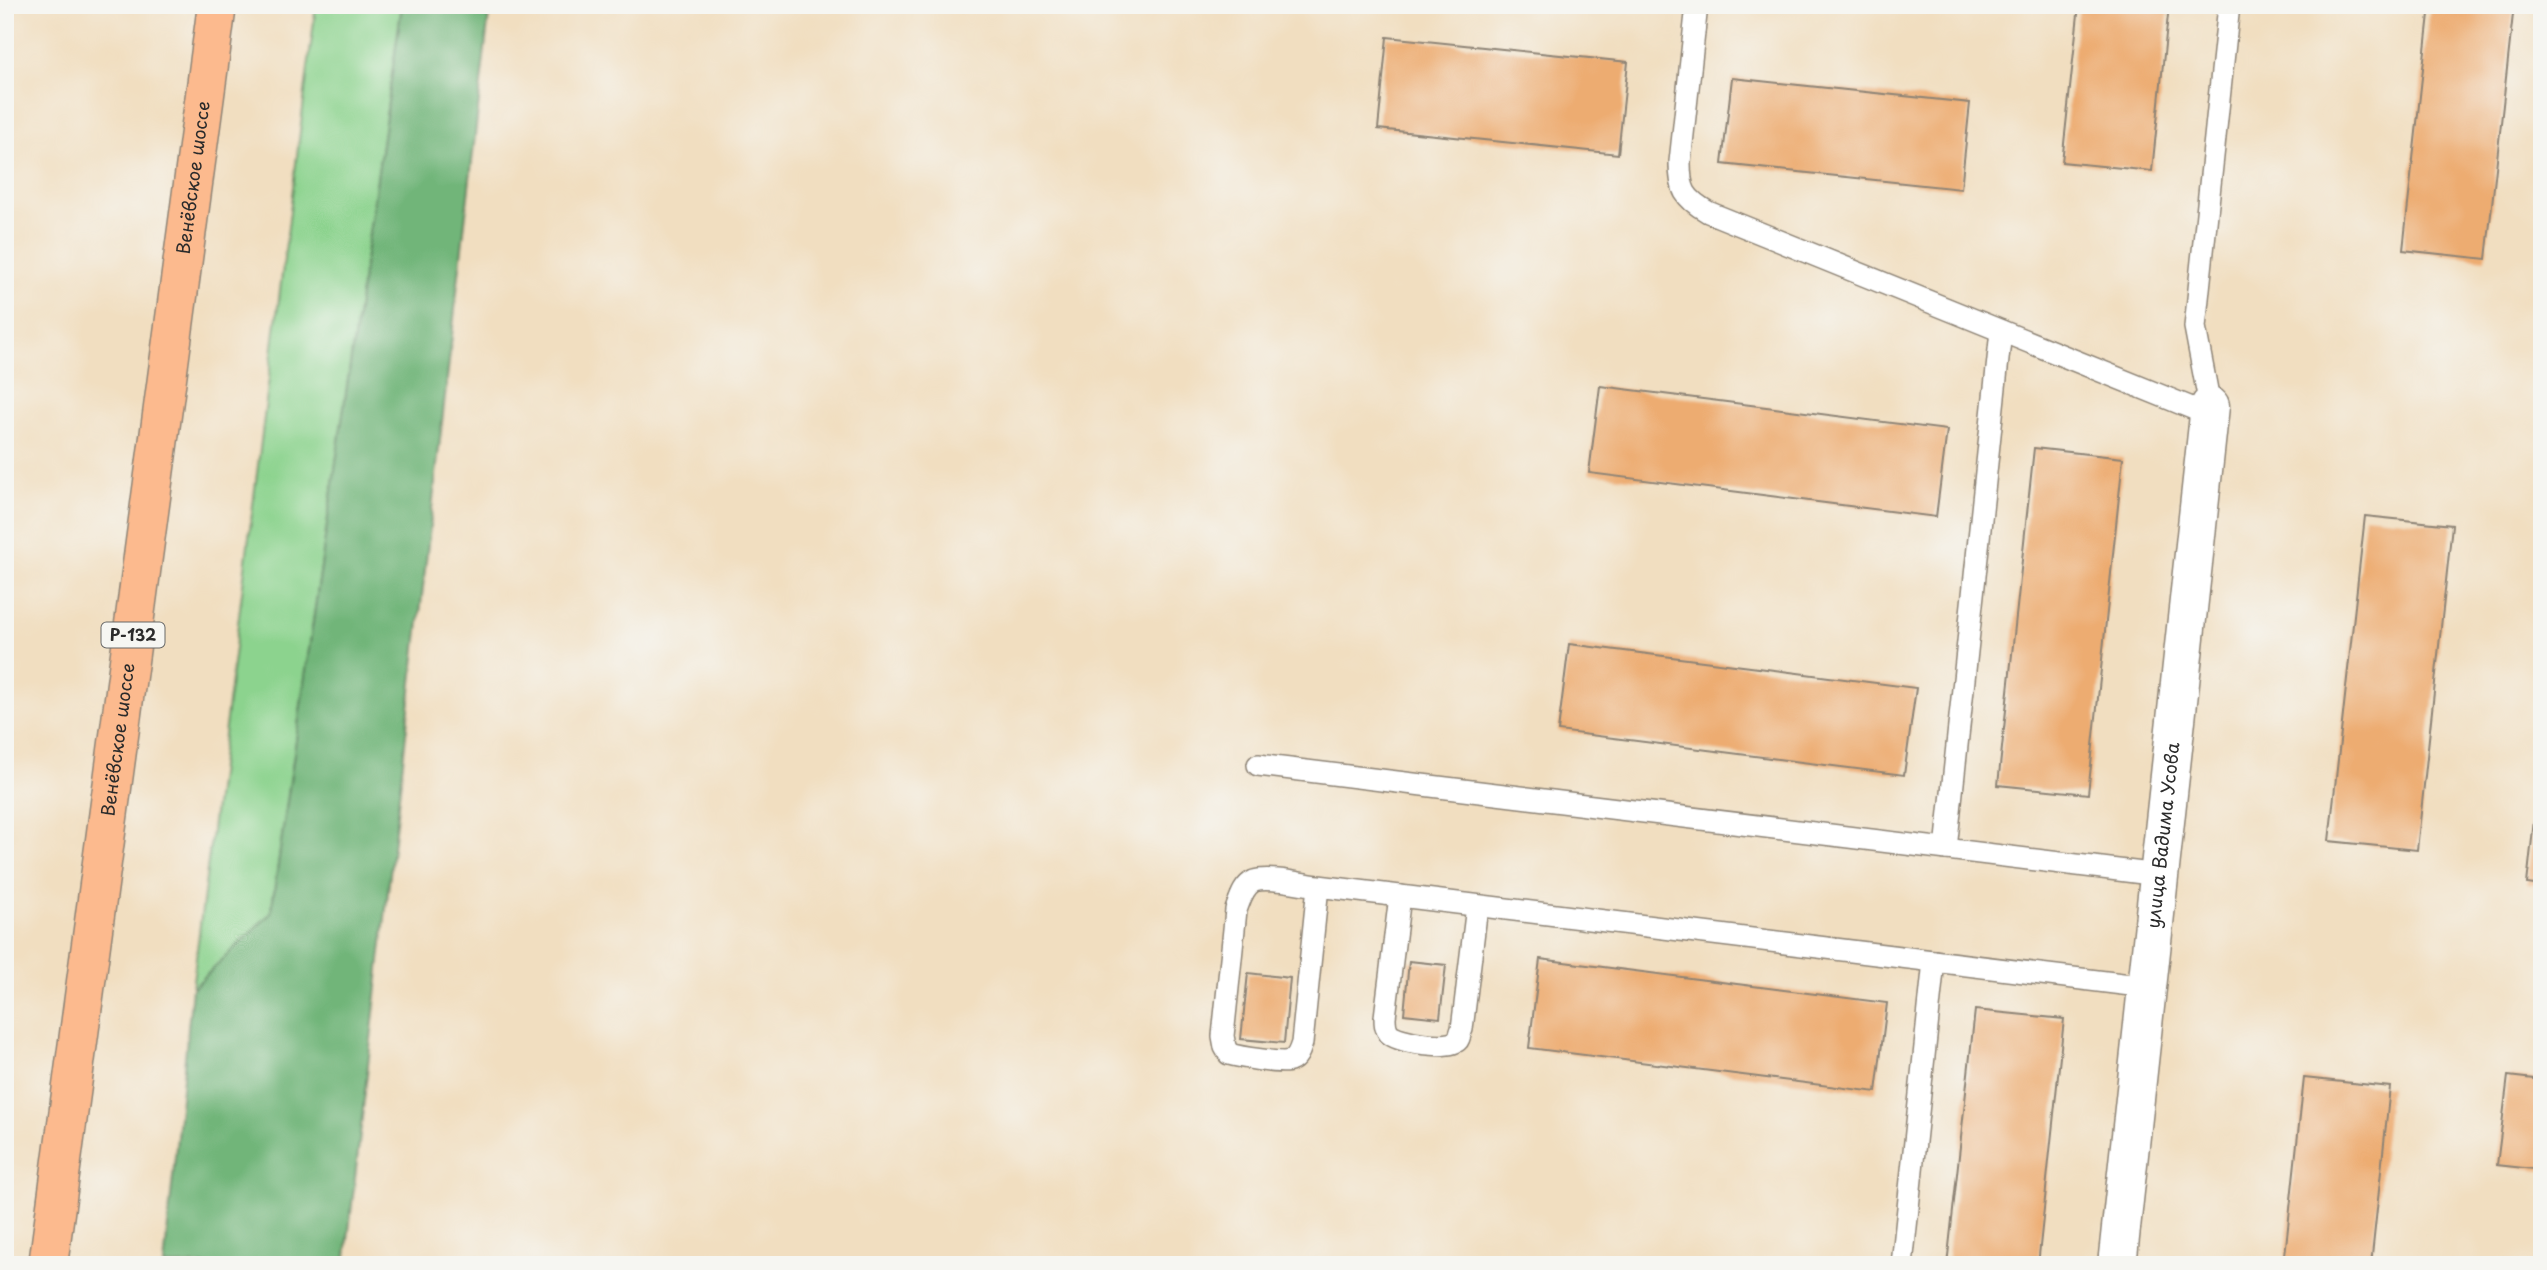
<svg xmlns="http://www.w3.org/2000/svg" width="2547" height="1270" font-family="'Playpen Sans',sans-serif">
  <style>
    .green { fill: #8cd38e; stroke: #5c7f5c; stroke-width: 2 }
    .forest { fill: #71b579; stroke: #4e7052; stroke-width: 2 }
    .building { fill: #edac71 }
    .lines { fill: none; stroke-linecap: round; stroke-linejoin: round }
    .service-casing { stroke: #8e8476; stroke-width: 24 }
    .minor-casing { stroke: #8e8476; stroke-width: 41 }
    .primary-casing { stroke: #8e8476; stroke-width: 41 }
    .service { stroke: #fff; stroke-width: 21 }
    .minor { stroke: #fff; stroke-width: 38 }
    .primary { stroke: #fcba8e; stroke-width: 38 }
    .labels { text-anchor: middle; stroke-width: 5; stroke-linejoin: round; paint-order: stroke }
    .shield { fill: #f6f6f2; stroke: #686867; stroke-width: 2 }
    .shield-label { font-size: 16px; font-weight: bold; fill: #2b2b2b }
    .street-label { font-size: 18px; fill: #2b2b2b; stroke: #f6f6f2 }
  </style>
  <rect width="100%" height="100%" fill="#f6f6f2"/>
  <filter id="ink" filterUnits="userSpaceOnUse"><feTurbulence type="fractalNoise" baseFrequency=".0143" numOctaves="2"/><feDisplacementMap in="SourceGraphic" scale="14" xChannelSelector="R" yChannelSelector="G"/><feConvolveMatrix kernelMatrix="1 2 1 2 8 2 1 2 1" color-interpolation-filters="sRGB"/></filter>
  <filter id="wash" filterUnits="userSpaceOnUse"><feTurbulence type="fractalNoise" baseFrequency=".00686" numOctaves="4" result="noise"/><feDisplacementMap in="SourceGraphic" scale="28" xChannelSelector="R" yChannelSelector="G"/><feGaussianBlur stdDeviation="1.57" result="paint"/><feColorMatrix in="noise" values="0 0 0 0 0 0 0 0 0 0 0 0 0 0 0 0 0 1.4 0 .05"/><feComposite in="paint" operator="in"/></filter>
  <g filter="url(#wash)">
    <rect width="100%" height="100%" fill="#f1dec0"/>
    <path class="green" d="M316 5H402L271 913 192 989Z"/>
    <path class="forest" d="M402 5H490L345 1265H164L192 989 271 913Z"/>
    <g id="blocks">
      <g class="building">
        <path d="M2079 5H2169L2152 171 2062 162Z"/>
        <path d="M2430 5H2514L2486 259 2403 250Z"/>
        <path d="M1387 37 1628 62 1618 154 1378 129Z"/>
        <path d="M1732 78 1970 103 1961 189 1722 164Z"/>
        <path d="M1600 386 1947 430 1936 517 1589 473Z"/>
        <path d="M2034 448 2123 458 2088 794 1998 785Z"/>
        <path d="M2365 516 2452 525 2417 850 2329 841Z"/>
        <path d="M1569 644 1916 688 1904 775 1558 731Z"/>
        <path d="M2537 793H2542V886L2527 884Z"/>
        <path d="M1540 959 1887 1003 1876 1092 1529 1048Z"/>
        <path d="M1409 961 1446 965 1440 1018 1404 1014Z"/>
        <path d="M1248 973 1290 978 1284 1043 1241 1039Z"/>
        <path d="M1975 1010 2064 1019 2038 1265H1947Z"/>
        <path d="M2508 1076 2542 1080V1170L2497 1165Z"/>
        <path d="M2304 1078 2390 1087 2371 1265H2284Z"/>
      </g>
    </g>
  </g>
  <g filter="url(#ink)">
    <use href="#blocks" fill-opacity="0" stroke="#8e8476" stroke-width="2"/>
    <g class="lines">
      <defs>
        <g id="service">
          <path d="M1697 5 1680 162C1680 190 1684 198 1708 212L2209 415"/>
          <path d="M2210 406 2195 327 2229 5"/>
          <path d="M1258 765 2159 875"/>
          <path d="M1946 849 2001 331"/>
          <path d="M1318 886 1302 1043C1300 1049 1298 1058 1290 1061 1281 1064 1239 1057 1229 1054L1225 1047 1223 1036 1236 910C1240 900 1243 886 1254 881 1268 876 1303 884 1318 886L2147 987"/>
          <path d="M1400 896 1385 1017C1385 1023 1385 1028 1389 1033 1397 1042 1450 1050 1458 1040 1460 1037 1460 1033 1462 1029L1477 906"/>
          <path d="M1902 1265 1934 961"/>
        </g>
        <g id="minor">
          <path id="s1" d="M2117 1265 2210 406"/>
        </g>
        <g id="primary">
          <path id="s2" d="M48 1265 217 5"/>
        </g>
      </defs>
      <use href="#service" class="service-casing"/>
      <use href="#minor" class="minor-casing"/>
      <use href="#primary" class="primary-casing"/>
      <use href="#service" class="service"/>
      <use href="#minor" class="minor"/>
      <use href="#primary" class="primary"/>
    </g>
  </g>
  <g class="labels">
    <rect class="shield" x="101.5" y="622.5" width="63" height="25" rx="5"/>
    <g class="shield-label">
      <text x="133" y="641">Р-132</text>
    </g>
    <g class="street-label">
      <text dy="6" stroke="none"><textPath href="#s2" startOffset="1097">Венёвское шоссе</textPath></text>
      <text dy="6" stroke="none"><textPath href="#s2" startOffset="530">Венёвское шоссе</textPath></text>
      <text dy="6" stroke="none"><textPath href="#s1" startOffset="432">улица Вадима Усова</textPath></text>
    </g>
  </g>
  <rect width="2547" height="1270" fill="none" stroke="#f6f6f2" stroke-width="28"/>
</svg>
